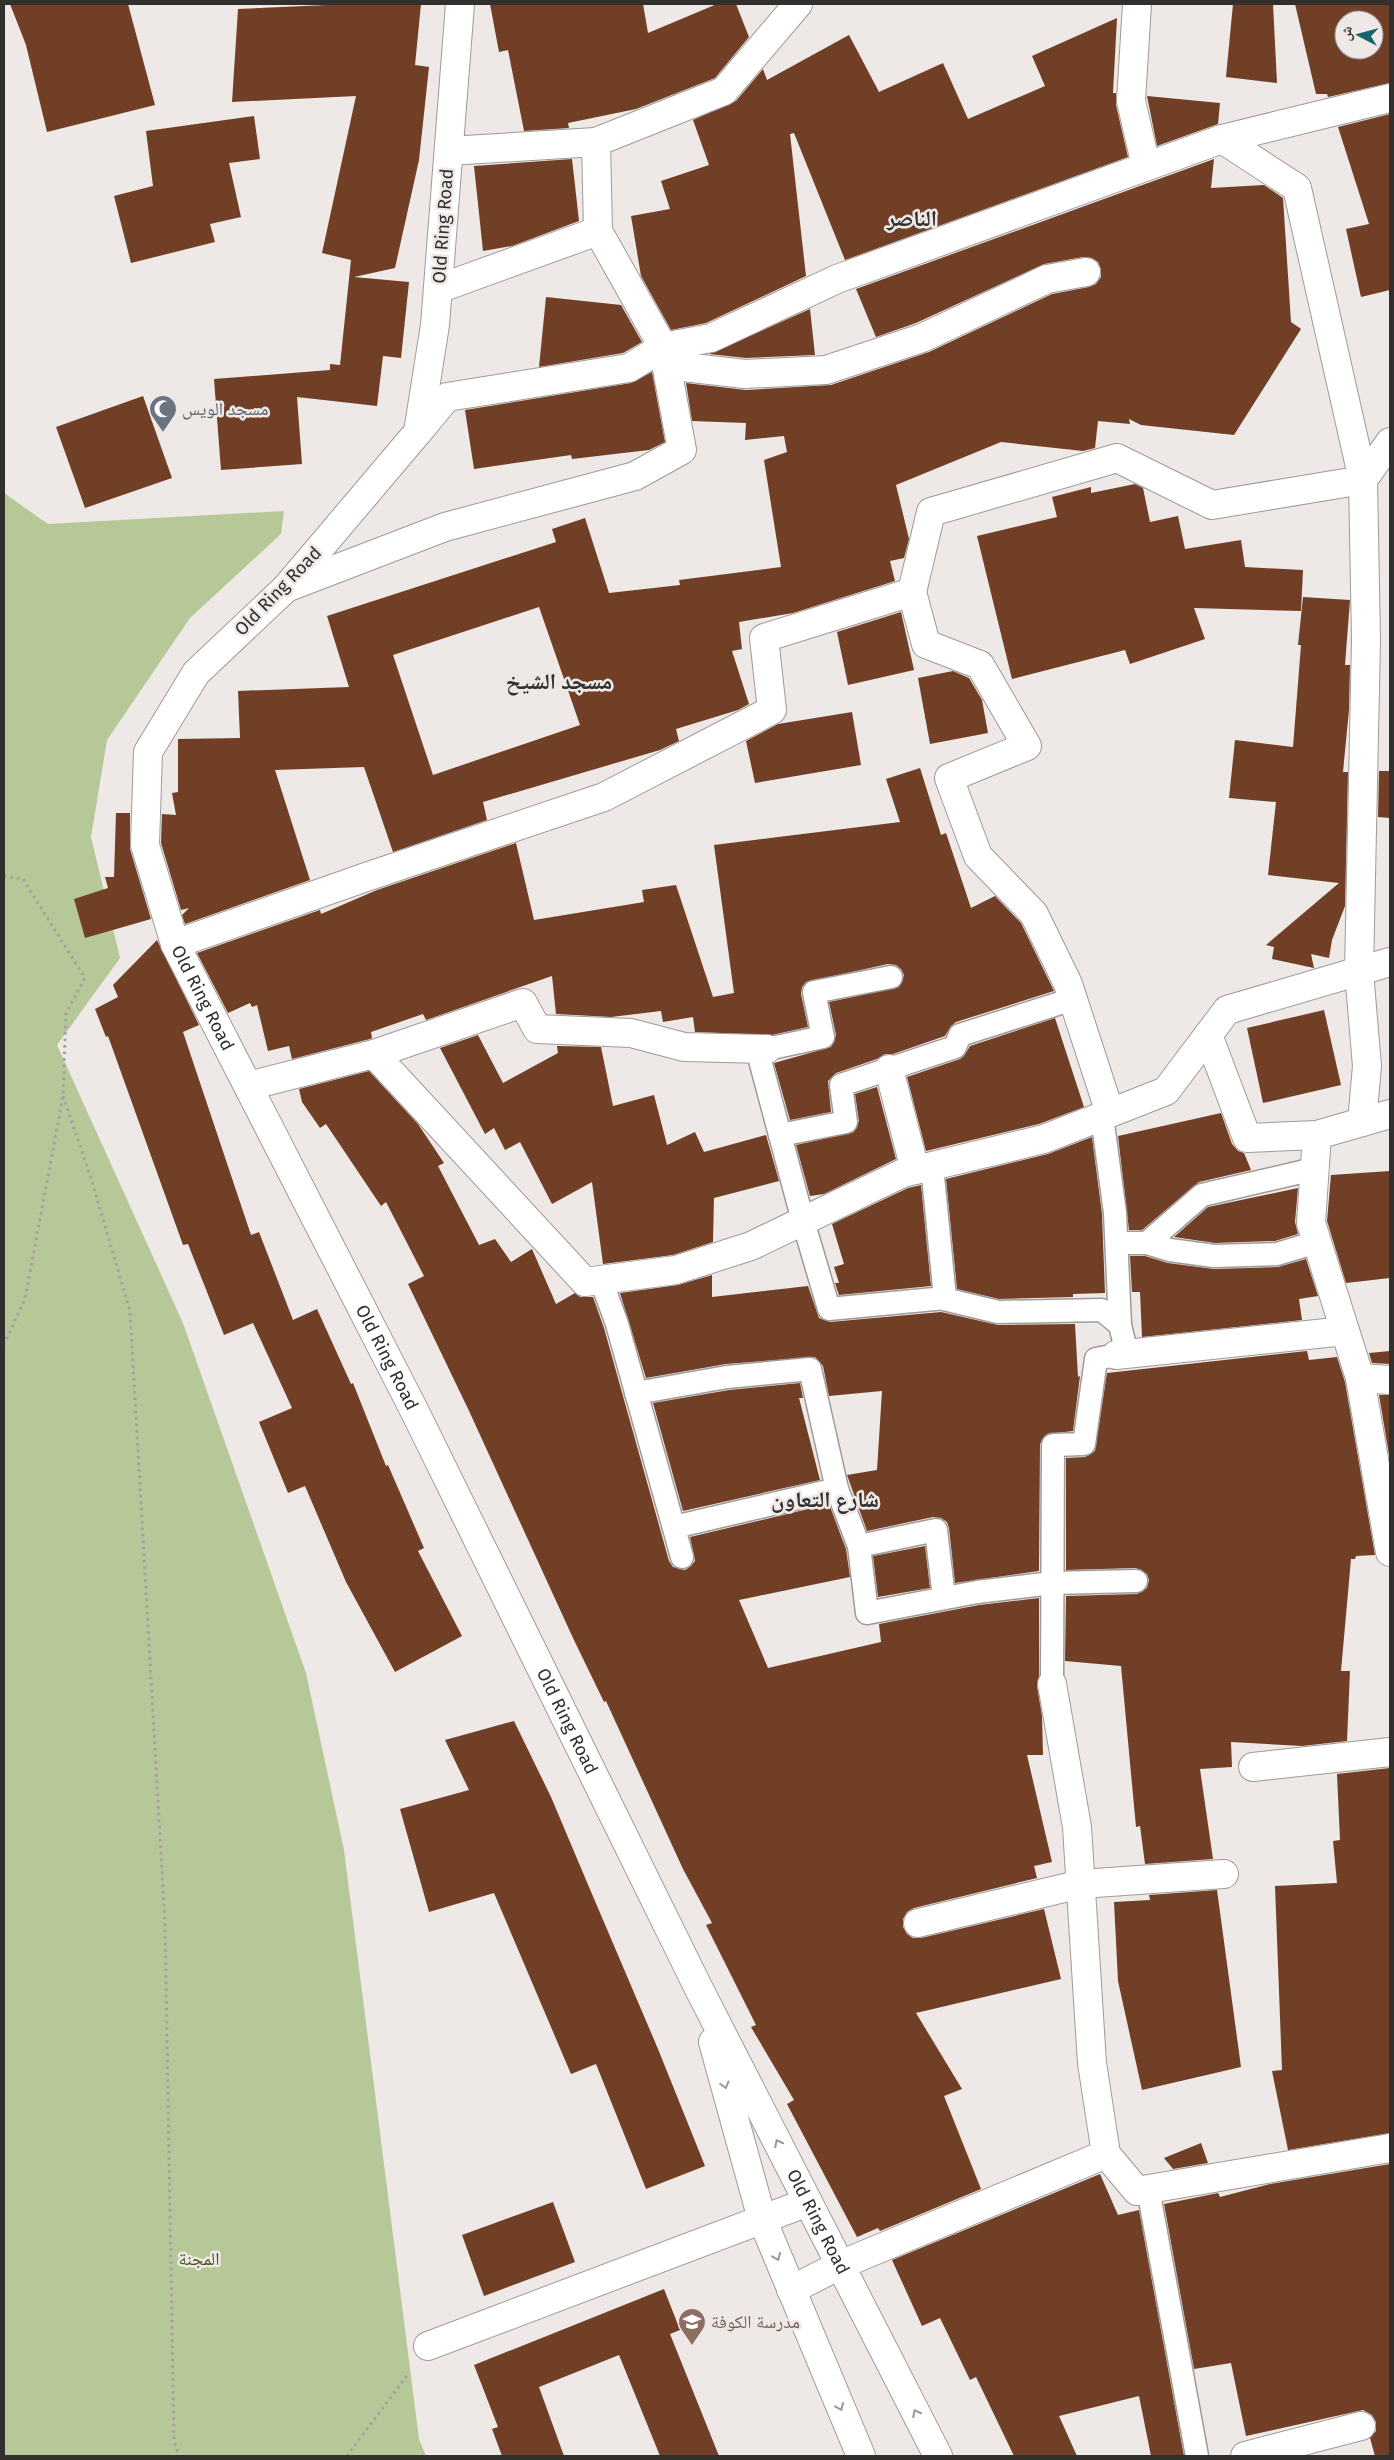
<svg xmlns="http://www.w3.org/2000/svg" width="1394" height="2460" font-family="'Fira Sans','Noto Naskh Arabic',sans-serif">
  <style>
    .green { fill: #b7c898 }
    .building { fill: #713f26; fill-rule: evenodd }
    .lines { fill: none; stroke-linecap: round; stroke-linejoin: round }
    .service-casing { stroke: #9f9a98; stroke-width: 25 }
    .minor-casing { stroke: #9f9a98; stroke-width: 30 }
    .tertiary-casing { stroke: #9f9a98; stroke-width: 30 }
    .path { stroke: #a4a09e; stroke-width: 3; stroke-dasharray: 2.5 4; stroke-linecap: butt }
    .service { stroke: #fff; stroke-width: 22 }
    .minor { stroke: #fff; stroke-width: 28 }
    .tertiary { stroke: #fff; stroke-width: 28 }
    .oneway { stroke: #989897 }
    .labels { text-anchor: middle; stroke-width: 5; stroke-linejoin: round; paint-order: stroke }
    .street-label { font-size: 18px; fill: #32302f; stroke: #eee8e6 }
    .worship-label { font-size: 18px; fill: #5b616d; stroke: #eee8e6; text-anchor: start }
    .park-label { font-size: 18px; fill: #435416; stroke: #eee8e6 }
    .education-label { font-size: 18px; fill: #785e54; stroke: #eee8e6; text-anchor: start }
    .district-label { font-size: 22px; font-weight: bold; fill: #32302f; stroke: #eee8e6 }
  </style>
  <rect width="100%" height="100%" fill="#eee8e6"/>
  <path class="green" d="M4 493 48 524 284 511 281 534 190 618 107 740 91 837 120 958 57 1045 183 1323 306 1673 344 1850 419 2439 426 2456H4Z"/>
  <g class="building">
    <path d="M10 4H128L155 105 47 132 26 45Z"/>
    <path d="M349 4H421L415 65 429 67 419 160 395 268 354 277 409 282 401 358 383 356 377 406 297 397 302 464 221 470 214 379 330 370V364L340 365 351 260 322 253 356 96 232 102 238 9Z"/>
    <path d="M490 4H643L648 33 717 4H736L749 37 715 78 636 109 568 123 569 128 524 131 508 50 499 52Z"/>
    <path d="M1233 4H1273L1277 83 1226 77Z"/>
    <path d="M1295 4H1390V83L1328 97 1327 94H1316ZM1344 20H1374V50H1344Z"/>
    <path d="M1117 18 1113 93H1116V105L1128 157 845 260 794 133 790 134 806 276 706 323 671 330 641 276 631 216 670 209 661 181 709 165 693 120 736 101 763 69 767 80 849 35 879 92 943 63 968 119 1045 86 1032 56Z"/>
    <path d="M1147 96 1220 103 1218 124 1157 146Z"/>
    <path d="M1390 114V290L1361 297 1346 229 1369 224 1338 127Z"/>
    <path d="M254 116 260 159 229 163 241 217 210 224 215 242 131 263 114 196 153 186 146 131Z"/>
    <path d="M572 159 579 221 512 246 483 251 474 166Z"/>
    <path d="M1214 159 1211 188 1264 185 1283 198 1291 322 1301 329 1234 435 1141 425 1129 419 1130 424 1098 421 1095 448 1083 451 1001 442 896 485 909 539 904 558 890 561 895 581 793 613 739 622 742 649 732 651 749 704 738 710 676 729 679 741 660 750 483 802 487 820 393 852 364 767 275 770 310 880 185 924 182 915 189 908 181 910 161 843 162 814 176 815 172 793 178 792V739L240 738 238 691 349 687 327 616 556 542 552 529 585 518 609 593 680 585 679 580 781 567 764 460 787 452 784 436 745 440 746 423 692 421 686 383 746 390 831 385 929 352 1052 294 1089 287 1096 284 1101 277V269L1098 262 1092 258 1083 257 1044 264 916 323 876 337 856 289ZM539 607 580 725 433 775 393 655Z"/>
    <path d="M546 297 621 305 642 342 623 353 539 367Z"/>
    <path d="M810 309 815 355 746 358 709 354Z"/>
    <path d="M652 372 665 442 649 450 572 459 571 455 474 469 465 410 631 383Z"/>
    <path d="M143 396 172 478 85 508 56 427Z"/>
    <path d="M1135 484 1143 488 1150 522 1178 516 1185 549 1241 540 1245 567 1303 570 1301 611 1194 608 1205 639 1130 664 1125 650 1012 679 977 536 1057 517 1052 497 1091 487V493Z"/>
    <path d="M1303 597 1350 600 1345 665H1350L1349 710 1343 772H1348L1345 906 1332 940 1329 958 1311 954 1314 968 1272 959 1274 947 1266 945 1339 883 1268 875 1276 802 1229 798 1235 740 1293 747 1301 645H1298Z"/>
    <path d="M901 612 914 670 848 685 837 632Z"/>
    <path d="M953 671 969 678 982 700 988 733 930 744 918 678Z"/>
    <path d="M852 712 861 765 755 783 746 741 778 724Z"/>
    <path d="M920 768 941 835 946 833 971 908 995 896 1021 923 1054 991 956 1022 951 1026 945 1036 893 1054H885L877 1059 836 1073 828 1081 831 1112 790 1120 774 1063 831 1047 836 1035 829 1002 899 987 904 975 901 969 896 965 888 964 806 982 802 987 801 994 808 1027 772 1035 695 1032 693 1017 663 1022 661 1011 611 1017 556 1014 552 976 426 1020 423 1014 371 1032 372 1038 370 1039 292 1059 289 1046 268 1051 257 1005 252 1007 250 1003 228 1013 197 953 320 910 321 914 377 890 516 843 534 920 644 902 642 890 676 885 713 997 734 993 714 845 900 822 886 779Z"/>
    <path d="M1379 771H1390V818L1378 817Z"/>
    <path d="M116 813H130V849L151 919 85 938 74 899 108 888 105 877H114Z"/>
    <path d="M157 940 199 1025 183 1032 251 1235 259 1232 293 1320 317 1309 351 1384 353 1383 386 1466 388 1465 424 1548 418 1551 462 1636 395 1672 346 1582 305 1486 288 1493 259 1422 292 1408 253 1323 224 1335 188 1244 183 1245 108 1036 106 1037 95 1009 118 997 113 985Z"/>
    <path d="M1324 1010 1341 1085 1263 1103 1247 1028Z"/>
    <path d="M1055 1018 1084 1107 1039 1124 926 1151 907 1077 960 1059 964 1056 970 1046Z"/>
    <path d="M478 1035 503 1083 558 1053 557 1046H559L601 1047 613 1106 654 1095 667 1145 695 1132 704 1152 766 1135 779 1181 714 1198 713 1242 673 1255 603 1264 592 1182 552 1204 520 1142 505 1150 494 1128 485 1134 440 1048Z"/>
    <path d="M369 1071 418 1124 444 1163 438 1166 479 1245 495 1239 511 1262 532 1249 556 1304 575 1293 580 1297H593L604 1328 669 1561 673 1567 685 1570 691 1566 695 1561 690 1537 829 1504 846 1549 850 1577 739 1600 768 1668 881 1642 879 1624 979 1605 1039 1598V1676L1037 1686 1042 1716 1043 1755H1027L1052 1862 1034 1866 1037 1878 914 1908 907 1912 903 1919V1927L907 1934 913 1938H921L1044 1909 1061 1979 916 2013 962 2089 944 2096 981 2189 880 2231 878 2228 857 2237 787 2104 794 2100 751 2027 756 2025 706 1925 712 1923 683 1869 606 1701 604 1702 573 1638 470 1413 408 1284 424 1276 386 1202 381 1206 326 1124 320 1128 302 1102 299 1089Z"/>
    <path d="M877 1087 896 1159 824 1194 810 1196 796 1145 854 1132 859 1121 855 1094Z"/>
    <path d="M1221 1113 1232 1144 1238 1151 1244 1153 1251 1170 1199 1182 1142 1230H1129L1118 1136Z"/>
    <path d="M1092 1137 1102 1214 1105 1293 1073 1294V1297L999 1299 957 1289 946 1179 1048 1154Z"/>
    <path d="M1390 1171V1278L1346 1283 1327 1221 1331 1175Z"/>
    <path d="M921 1185 931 1286 839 1295 835 1283H839L834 1267 844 1264 832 1224 908 1188Z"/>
    <path d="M1298 1188 1295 1222 1298 1234 1275 1241 1215 1243 1174 1237 1208 1207Z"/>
    <path d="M1130 1256H1145L1168 1263 1214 1269 1278 1267 1306 1259 1318 1296 1299 1299 1302 1320 1142 1337 1140 1292H1132Z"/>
    <path d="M712 1275V1297L808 1286 819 1318 830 1322 941 1312 998 1325 1075 1324 1078 1377 1080 1376 1073 1431 1047 1434 1040 1444 1039 1571 955 1583 949 1528 947 1522 941 1518 933 1517 867 1531 847 1475 877 1470 882 1391 829 1396 823 1366 815 1357 726 1364 646 1378 620 1293 678 1285Z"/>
    <path d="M1307 1351 1309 1360 1337 1357 1345 1382 1375 1555 1356 1556 1355 1559H1351L1341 1671H1350L1347 1741 1302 1746 1231 1742 1232 1767 1200 1769 1213 1859 1145 1864 1140 1826 1136 1827 1121 1666 1065 1661 1066 1596 1137 1594 1147 1588 1149 1580 1147 1574 1136 1568 1066 1570V1458L1085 1457 1095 1451 1107 1373Z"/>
    <path d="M1390 1351V1364L1372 1363 1369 1353Z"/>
    <path d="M800 1383 803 1398H799L820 1480 683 1511 653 1403 729 1390Z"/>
    <path d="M1379 1395H1390V1461Z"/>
    <path d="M925 1546 930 1588 878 1597 873 1556Z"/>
    <path d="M514 1721 551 1797 589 1887 658 2049 705 2166 646 2189 596 2064 571 2074 494 1893 429 1912 400 1809 469 1790 445 1740Z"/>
    <path d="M1390 1768V2133L1288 2150 1272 2071 1282 2070 1275 1886 1337 1883 1333 1841 1340 1840 1337 1774Z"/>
    <path d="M1217 1890 1241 2067 1142 2090 1118 1981 1114 1902 1150 1900 1149 1895Z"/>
    <path d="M1201 2143 1208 2163 1173 2169 1164 2158Z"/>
    <path d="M1390 2164V2456H1375L1370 2438 1376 2431V2422L1372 2415 1363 2410 1246 2436 1231 2363 1194 2369 1164 2204 1218 2193 1220 2197 1270 2184Z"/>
    <path d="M1100 2174 1118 2215 1139 2210 1184 2456H1151L1139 2396 1059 2416 1077 2456H1014L976 2377 970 2380 940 2318 922 2326 892 2260Z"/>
    <path d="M553 2202 575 2262 484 2296 462 2235Z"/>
    <path d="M664 2289 680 2330 670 2334 719 2456H660L619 2355 539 2387 564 2456H502L492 2429 498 2427 474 2365Z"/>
  </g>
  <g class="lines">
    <defs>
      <g id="service">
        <path d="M757 1049 803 1221 829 1309 945 1298 932 1166"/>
        <path d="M767 1049 823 1037 814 992 891 977"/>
        <path d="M1102 1116 1115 1213 1120 1325 1127 1354"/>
        <path d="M780 1135 846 1122 841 1085 955 1047 960 1035 1073 999"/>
        <path d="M1117 1243H1147L1170 1250 1214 1256 1277 1254 1317 1242"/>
        <path d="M1147 1243 1202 1195 1314 1169"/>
        <path d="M601 1280 617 1324 682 1557"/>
        <path d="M944 1299 998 1312 1102 1310 1120 1325"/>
        <path d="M636 1393 727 1377 810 1369 837 1489"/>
        <path d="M674 1527 837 1489 859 1546"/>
        <path d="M944 1598 936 1530 859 1546 867 1613 977 1592 1052 1583 1136 1581"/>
        <path d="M1052 1684 1053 1445 1084 1444 1096 1359 1116 1355"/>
        <path d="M1148 2189 1197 2456"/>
      </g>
      <g id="minor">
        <path d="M1137 4 1131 101 1146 166"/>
        <path d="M1222 139 1297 188 1363 480 1366 640 1359 972 1367 1066 1362 1122"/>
        <path d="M449 151 596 142"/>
        <path d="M438 289 598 231"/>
        <path d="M666 365 745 374 826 370 922 338 1047 279 1086 272"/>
        <path d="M418 432 447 397 629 368 663 347 711 338 837 279 1222 139 1390 98"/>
        <path d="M286 588 445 527 635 476 682 450 663 347 598 231 596 142 724 91 798 4"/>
        <path d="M912 592 926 644 980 665 1027 746 949 778 978 856 1034 914 1068 984 1110 1113"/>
        <path d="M175 944 369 876 604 797 772 710 764 638 912 592 931 512 1117 458 1212 505 1363 480 1390 442"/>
        <path d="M1208 1035 1247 1138 1317 1135 1390 1114"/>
        <path d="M374 1054 523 1003 537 1029 631 1033 684 1047 767 1049"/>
        <path d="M889 1069 915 1170"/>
        <path d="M248 1086 374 1054 585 1282 676 1270 751 1246 903 1173 1044 1139 1166 1091 1227 1010 1390 962"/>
        <path d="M1317 1135 1311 1223 1360 1378 1390 1552"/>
        <path d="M1116 1355 1345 1331"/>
        <path d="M1360 1378 1390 1380"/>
        <path d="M1052 1684 1077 1827 1092 2063 1106 2154 1137 2191 1390 2148"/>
        <path d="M1253 1767 1390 1752"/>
        <path d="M918 1923 1081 1884 1224 1874"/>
        <path d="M791 2290 840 2265 1106 2154"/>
        <path d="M428 2346 808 2202"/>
        <path d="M1245 2456 1361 2426"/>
      </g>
      <g id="tertiary">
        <path id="s1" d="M460 4 435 325 418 432 286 588 196 673 148 752 145 845 175 944 414 1410 698 1987 938 2456"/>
        <path d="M713 2042 762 2219 861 2456"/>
      </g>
    </defs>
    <use href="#service" class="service-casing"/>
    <use href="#minor" class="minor-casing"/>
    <use href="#tertiary" class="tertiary-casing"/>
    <g class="path">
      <path d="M4 876 23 879 85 978 66 1013 63 1096 25 1299 4 1344"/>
      <path d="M63 1096 90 1175 130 1311 165 1923 174 2441 179 2456"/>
      <path d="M347 2456 408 2374"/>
    </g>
    <use href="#service" class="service"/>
    <use href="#minor" class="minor"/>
    <use href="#tertiary" class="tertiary"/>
  </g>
  <defs><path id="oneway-chevron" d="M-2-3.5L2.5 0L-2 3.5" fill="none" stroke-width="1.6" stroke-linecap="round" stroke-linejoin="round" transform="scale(1.25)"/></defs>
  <g class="oneway">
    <use href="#oneway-chevron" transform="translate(725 2085) rotate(75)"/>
    <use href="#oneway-chevron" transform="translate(778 2143) rotate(-117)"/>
    <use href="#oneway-chevron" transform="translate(777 2257) rotate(67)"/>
    <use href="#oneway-chevron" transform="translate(840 2407) rotate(67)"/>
    <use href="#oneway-chevron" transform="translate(916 2413) rotate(-117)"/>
  </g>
  <defs>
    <symbol id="mosque-pin" viewBox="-11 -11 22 30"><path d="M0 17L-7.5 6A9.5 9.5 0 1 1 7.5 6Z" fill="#6b7280" stroke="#eee8e6"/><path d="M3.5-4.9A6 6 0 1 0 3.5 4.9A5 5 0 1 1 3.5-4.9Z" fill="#fff"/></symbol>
    <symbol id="school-pin" viewBox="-11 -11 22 30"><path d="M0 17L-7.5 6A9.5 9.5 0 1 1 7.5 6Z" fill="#8d6e63" stroke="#eee8e6"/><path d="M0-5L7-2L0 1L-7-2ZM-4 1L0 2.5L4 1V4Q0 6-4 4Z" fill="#fff"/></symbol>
  </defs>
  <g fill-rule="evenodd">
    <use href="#mosque-pin" x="147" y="393" width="32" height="43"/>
    <use href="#school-pin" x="676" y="2306" width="32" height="43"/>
  </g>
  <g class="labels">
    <g class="street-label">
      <text transform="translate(443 226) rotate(-86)" y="6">Old Ring Road</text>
      <text transform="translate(278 591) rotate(-46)" y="6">Old Ring Road</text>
      <text dy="6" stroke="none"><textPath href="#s1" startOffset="1108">Old Ring Road</textPath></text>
      <text dy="6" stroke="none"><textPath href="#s1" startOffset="1512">Old Ring Road</textPath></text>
      <text dy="6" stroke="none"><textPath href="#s1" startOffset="1918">Old Ring Road</textPath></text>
      <text dy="6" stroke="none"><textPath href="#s1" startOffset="2478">Old Ring Road</textPath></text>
    </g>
    <g class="worship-label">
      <text x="182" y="415">مسجد الويس</text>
    </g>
    <g class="park-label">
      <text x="199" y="2265">المجنة</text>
    </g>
    <g class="education-label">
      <text x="711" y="2328">مدرسة الكوفة</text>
    </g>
    <g class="district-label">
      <text x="912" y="226">الناصر</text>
      <text x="559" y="689">مسجد الشيخ</text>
      <text x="825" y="1507">شارع التعاون</text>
    </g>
  </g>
  <rect width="1394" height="2460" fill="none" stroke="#32302f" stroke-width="10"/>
  <g transform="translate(1359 35) rotate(276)"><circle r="24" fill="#eee8e6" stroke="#a39e9d"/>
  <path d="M0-4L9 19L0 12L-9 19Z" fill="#15636b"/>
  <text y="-8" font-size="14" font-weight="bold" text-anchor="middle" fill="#32302f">ش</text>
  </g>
</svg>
